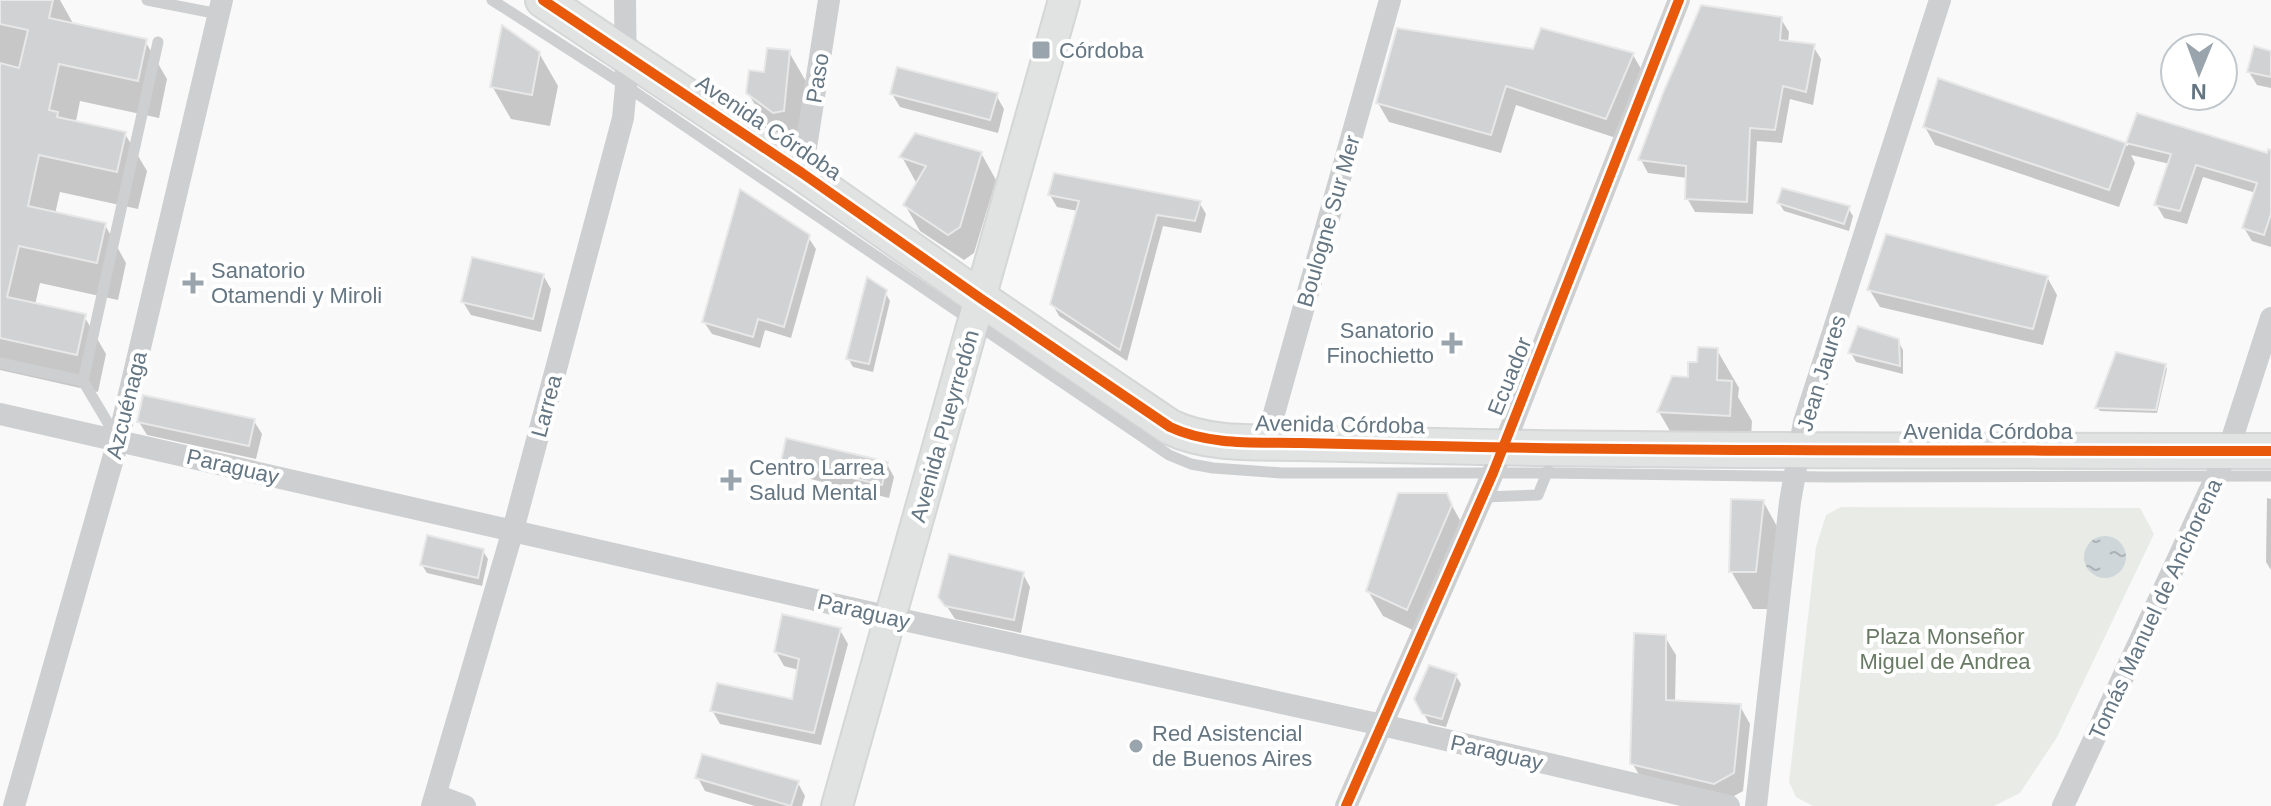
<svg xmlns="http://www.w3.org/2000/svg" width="2271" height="806" font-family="Arial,sans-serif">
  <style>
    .park { fill: #e8ebe6 }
    .water { fill: url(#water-ripples) }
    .shadow { fill: #0003 }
    .building { fill: #d0d2d3; stroke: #e8e8e8; stroke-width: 2 }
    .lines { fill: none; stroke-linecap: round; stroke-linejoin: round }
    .secondary-casing { stroke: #d5d6d7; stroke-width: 34 }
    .primary-casing { stroke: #d5d6d7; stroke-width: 38 }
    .lane { stroke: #cecfd0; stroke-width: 11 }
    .street { stroke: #cecfd0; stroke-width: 22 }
    .secondary { stroke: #e1e2e2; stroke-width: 30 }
    .primary { stroke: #e1e2e2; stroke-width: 34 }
    .cycleway-casing { stroke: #fff; stroke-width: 15 }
    .cycleway { stroke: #e8590c; stroke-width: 10 }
    .poi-dot { fill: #99a4ac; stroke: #fff; stroke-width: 3 }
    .labels { text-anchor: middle; stroke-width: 8; stroke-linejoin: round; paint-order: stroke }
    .poi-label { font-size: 22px; fill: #657683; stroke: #fff; text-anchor: start }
    .street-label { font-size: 22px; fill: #657683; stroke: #fff }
    .park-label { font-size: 22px; fill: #687a64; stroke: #fff }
  </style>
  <defs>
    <pattern id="water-ripples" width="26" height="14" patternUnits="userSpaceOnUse" patternTransform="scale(2)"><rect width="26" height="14" fill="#ced6d9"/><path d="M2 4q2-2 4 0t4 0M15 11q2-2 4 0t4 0" fill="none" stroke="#abb2b5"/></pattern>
  </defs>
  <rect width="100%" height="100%" fill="#f9f9f9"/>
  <path class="park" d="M1841 507 2140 508 2154 534 2057 737 2020 793 1994 806H1813L1796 797 1789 782 1816 547 1826 515Z"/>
  <circle class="water" cx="2105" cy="557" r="21"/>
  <g class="shadow">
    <path d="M0 0H60L74 25 145 41 167 79 159 118 80 101 76 121 125 134 147 171 138 209 60 192 55 214 105 225 126 263 118 300 40 283 35 305 84 316 106 354 98 392 0 370Z"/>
    <path d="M1781 19 1789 32 1788 43 1813 46 1821 59 1813 105 1790 99 1782 143 1757 141 1753 214 1695 212 1687 198 1688 178 1648 173 1641 160Z"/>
    <path d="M1535 51 1633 55 1644 74 1616 138 1516 105 1501 153 1389 122 1378 103Z"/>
    <path d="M789 52 808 85 801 143 793 145 768 126 748 93Z"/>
    <path d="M539 53 558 86 550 126 511 119 492 86Z"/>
    <path d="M2271 53V88L2257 85 2249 72Z"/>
    <path d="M1939 80 2128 146 2138 116 2271 156V247L2252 241 2244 228 2256 193 2203 177 2187 224 2164 218 2156 204 2170 164 2131 155 2135 163 2119 207 1935 145 1925 127Z"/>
    <path d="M892 94 996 95 1004 109 998 133 900 107Z"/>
    <path d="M981 153 996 180 974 253 964 260 920 231 905 205 917 184 902 157Z"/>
    <path d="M1050 195 1199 202 1206 214 1201 233 1163 226 1127 361 1059 316 1052 303 1078 211 1057 207Z"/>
    <path d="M1779 203 1848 208 1853 216 1849 231 1784 211Z"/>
    <path d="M808 237 816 249 791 338 765 330 760 348 712 334 704 322Z"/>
    <path d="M543 275 551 289 541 332 471 315 463 302Z"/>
    <path d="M2047 277 2057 295 2043 345 1880 307 1869 289Z"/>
    <path d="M885 292 890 301 873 372 853 367 848 358Z"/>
    <path d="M1898 341 1903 350V374L1856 362 1851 353Z"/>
    <path d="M1717 350 1739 388 1738 397 1752 421 1750 453 1681 450 1659 412 1673 379 1690 380 1699 364Z"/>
    <path d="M2165 365 2167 369 2157 413 2100 411 2098 408Z"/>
    <path d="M254 421 262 434 256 459 147 435 139 422Z"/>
    <path d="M783 461 887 464 894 477 889 498 790 474Z"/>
    <path d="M1446 495 1460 520 1421 634 1383 616 1368 591Z"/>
    <path d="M2267 498 2271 499V570L2266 562Z"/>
    <path d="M1763 501 1784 539 1777 609H1753L1731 571Z"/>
    <path d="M483 551 488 559 482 586 427 573 422 565Z"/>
    <path d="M1023 574 1030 587 1021 633 955 619 940 596Z"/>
    <path d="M840 630 848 644 821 745 720 724 712 710 794 702 799 670 784 666 776 652Z"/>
    <path d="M1665 637 1676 655 1675 702 1740 706 1750 724 1743 791 1725 801 1643 781 1632 763Z"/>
    <path d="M1456 676 1461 684 1446 727 1429 723 1424 714Z"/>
    <path d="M698 778 798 783 805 796 802 806H755L705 791Z"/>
  </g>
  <g class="building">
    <path d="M0 0H53L49 18 147 39 138 81 59 64 49 110 58 112 57 117 126 132 117 172 39 155 28 206 106 223 97 263 19 246 7 297 86 314 77 355 0 338V63L19 68 28 30 0 24Z"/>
    <path d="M1701 5 1782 17 1780 40 1815 44 1806 92 1783 86 1775 130 1750 128 1747 202 1685 199 1686 166 1638 160 1663 93Z"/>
    <path d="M502 25 540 52 532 95 490 87Z"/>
    <path d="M1397 28 1533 49 1541 28 1634 53 1606 119 1506 86 1491 135 1376 103Z"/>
    <path d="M2254 46 2271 51V77L2247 72Z"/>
    <path d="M767 48 790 50 784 111 773 113 746 93 749 70 764 72Z"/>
    <path d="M897 67 998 93 990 120 890 94Z"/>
    <path d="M1938 78 2126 143 2109 190 1923 127Z"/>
    <path d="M2137 113 2267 153 2268 149 2271 150V214L2264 235 2242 228 2257 183 2196 165 2180 211 2154 205 2171 154 2126 143Z"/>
    <path d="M915 133 982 152 960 227 948 235 903 205 926 166 899 157Z"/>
    <path d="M1054 173 1201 201 1195 221 1157 215 1120 350 1050 304 1079 201 1048 195Z"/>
    <path d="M1782 188 1850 206 1844 224 1777 203Z"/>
    <path d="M740 189 810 235 784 327 758 319 753 337 702 322Z"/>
    <path d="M1886 234 2048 276 2033 329 1867 290Z"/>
    <path d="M472 257 544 274 533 319 461 302Z"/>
    <path d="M867 277 887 290 869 364 846 359Z"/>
    <path d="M1858 326 1899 339 1900 366 1848 353Z"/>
    <path d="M1698 347 1718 348 1717 380 1732 381 1730 416 1657 412 1672 376 1688 377V362H1697Z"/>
    <path d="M2116 352 2166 364 2156 410 2095 408Z"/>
    <path d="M143 395 255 419 249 446 137 422Z"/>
    <path d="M786 438 888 462 882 485 781 461Z"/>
    <path d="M1398 493H1447L1452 505 1407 610 1366 591Z"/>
    <path d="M1731 499 1764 500 1756 572H1729Z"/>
    <path d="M427 535 484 549 478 578 420 565Z"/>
    <path d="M949 554 1024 572 1014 620 945 606 938 597Z"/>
    <path d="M782 614 841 628 814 733 710 711 717 683 792 699 799 659 774 652Z"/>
    <path d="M1634 633 1666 635V700L1741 704 1734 773 1714 784 1630 764Z"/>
    <path d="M1429 665 1457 674 1442 719 1422 714 1414 699Z"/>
    <path d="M702 754 799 781 791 806 695 778Z"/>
  </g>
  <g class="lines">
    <defs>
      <path id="secondary" d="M837 806 1064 0"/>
      <path id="primary" d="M543 0 802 173 980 298 1170 427C1210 446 1258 442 1301 443 1346 444 1390 445 1435 446 1713 452 1992 450 2271 451"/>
    </defs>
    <use href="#secondary" class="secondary-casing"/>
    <use href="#primary" class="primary-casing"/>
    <g class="lane">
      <path d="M147 0 219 14"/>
      <path d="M492 0 626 86 1169 455 1191 464 1213 468 1282 473H1547L1827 477 2271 476"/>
      <path d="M0 363 83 381 118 440"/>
      <path d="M83 381 158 42"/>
      <path d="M1483 497 1538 495 1548 470"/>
    </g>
    <g class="street">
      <path d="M802 173 829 0"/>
      <path d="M0 414 890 617 1382 725 1729 806"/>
      <path d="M1266 442 1390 0"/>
      <path d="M436 795 465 806"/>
      <path d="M14 806 118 441 222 0"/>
      <path d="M432 806 513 530 623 118 626 86 625 0"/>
      <path d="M1346 806 1493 473 1679 0"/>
      <path d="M1756 806 1790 502 1804 422 1940 0"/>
      <path d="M2063 806 2228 451 2271 318"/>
    </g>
    <use href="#secondary" class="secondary"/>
    <use href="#primary" class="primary"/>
    <defs>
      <g id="cycleway">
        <path d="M543 0 802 173 980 298 1170 427C1210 446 1258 442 1301 443 1346 444 1390 445 1435 446 1713 452 1992 450 2271 451"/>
        <path d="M1346 806 1493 473 1679 0"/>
      </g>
    </defs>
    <use href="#cycleway" class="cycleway-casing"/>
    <use href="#cycleway" class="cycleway"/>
  </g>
  <g class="poi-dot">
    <rect x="1031" y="40" width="20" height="20" rx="4"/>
    <path d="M189 271h8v8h8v8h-8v8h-8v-8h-8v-8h8z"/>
    <path d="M1448 331h8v8h8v8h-8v8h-8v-8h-8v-8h8z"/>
    <path d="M727 468h8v8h8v8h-8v8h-8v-8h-8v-8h8z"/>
    <circle cx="1136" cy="746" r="8"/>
  </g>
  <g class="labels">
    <g class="poi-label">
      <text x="1059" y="58">Córdoba</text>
      <text x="211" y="278">Sanatorio<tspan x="211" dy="25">Otamendi y Miroli</tspan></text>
      <text x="1434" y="338" text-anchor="end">Sanatorio<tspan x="1434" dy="25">Finochietto</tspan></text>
      <text x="749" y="475">Centro Larrea<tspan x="749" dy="25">Salud Mental</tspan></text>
      <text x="1152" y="741">Red Asistencial<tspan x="1152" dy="25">de Buenos Aires</tspan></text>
    </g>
    <g class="street-label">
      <text transform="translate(817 78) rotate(-81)" y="8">Paso</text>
      <text transform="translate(769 127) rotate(34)" y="8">Avenida Córdoba</text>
      <text transform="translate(1328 221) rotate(-74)" y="8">Boulogne Sur Mer</text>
      <text transform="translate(1821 373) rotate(-73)" y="8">Jean Jaures</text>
      <text transform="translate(1509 376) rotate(-68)" y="8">Ecuador</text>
      <text transform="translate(126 405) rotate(-76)" y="8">Azcuénaga</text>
      <text transform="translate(546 406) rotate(-75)" y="8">Larrea</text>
      <text transform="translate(1340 424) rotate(1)" y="8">Avenida Córdoba</text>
      <text transform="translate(944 426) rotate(-74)" y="8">Avenida Pueyrredón</text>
      <text x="1988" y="439">Avenida Córdoba</text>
      <text transform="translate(233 466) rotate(13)" y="8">Paraguay</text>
      <text transform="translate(2155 609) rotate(-65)" y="8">Tomás Manuel de Anchorena</text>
      <text transform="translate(864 611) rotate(13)" y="8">Paraguay</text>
      <text transform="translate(1497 752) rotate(13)" y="8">Paraguay</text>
    </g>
    <g class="park-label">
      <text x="1945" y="644">Plaza Monseñor<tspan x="1945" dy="25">Miguel de Andrea</tspan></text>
    </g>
  </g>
  <g transform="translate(2199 72) rotate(181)"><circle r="38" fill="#ffffff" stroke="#c1c8cd" stroke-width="2"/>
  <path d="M0-6L14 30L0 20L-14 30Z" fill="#99a4ac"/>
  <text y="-12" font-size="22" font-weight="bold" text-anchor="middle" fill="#657683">N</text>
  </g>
</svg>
